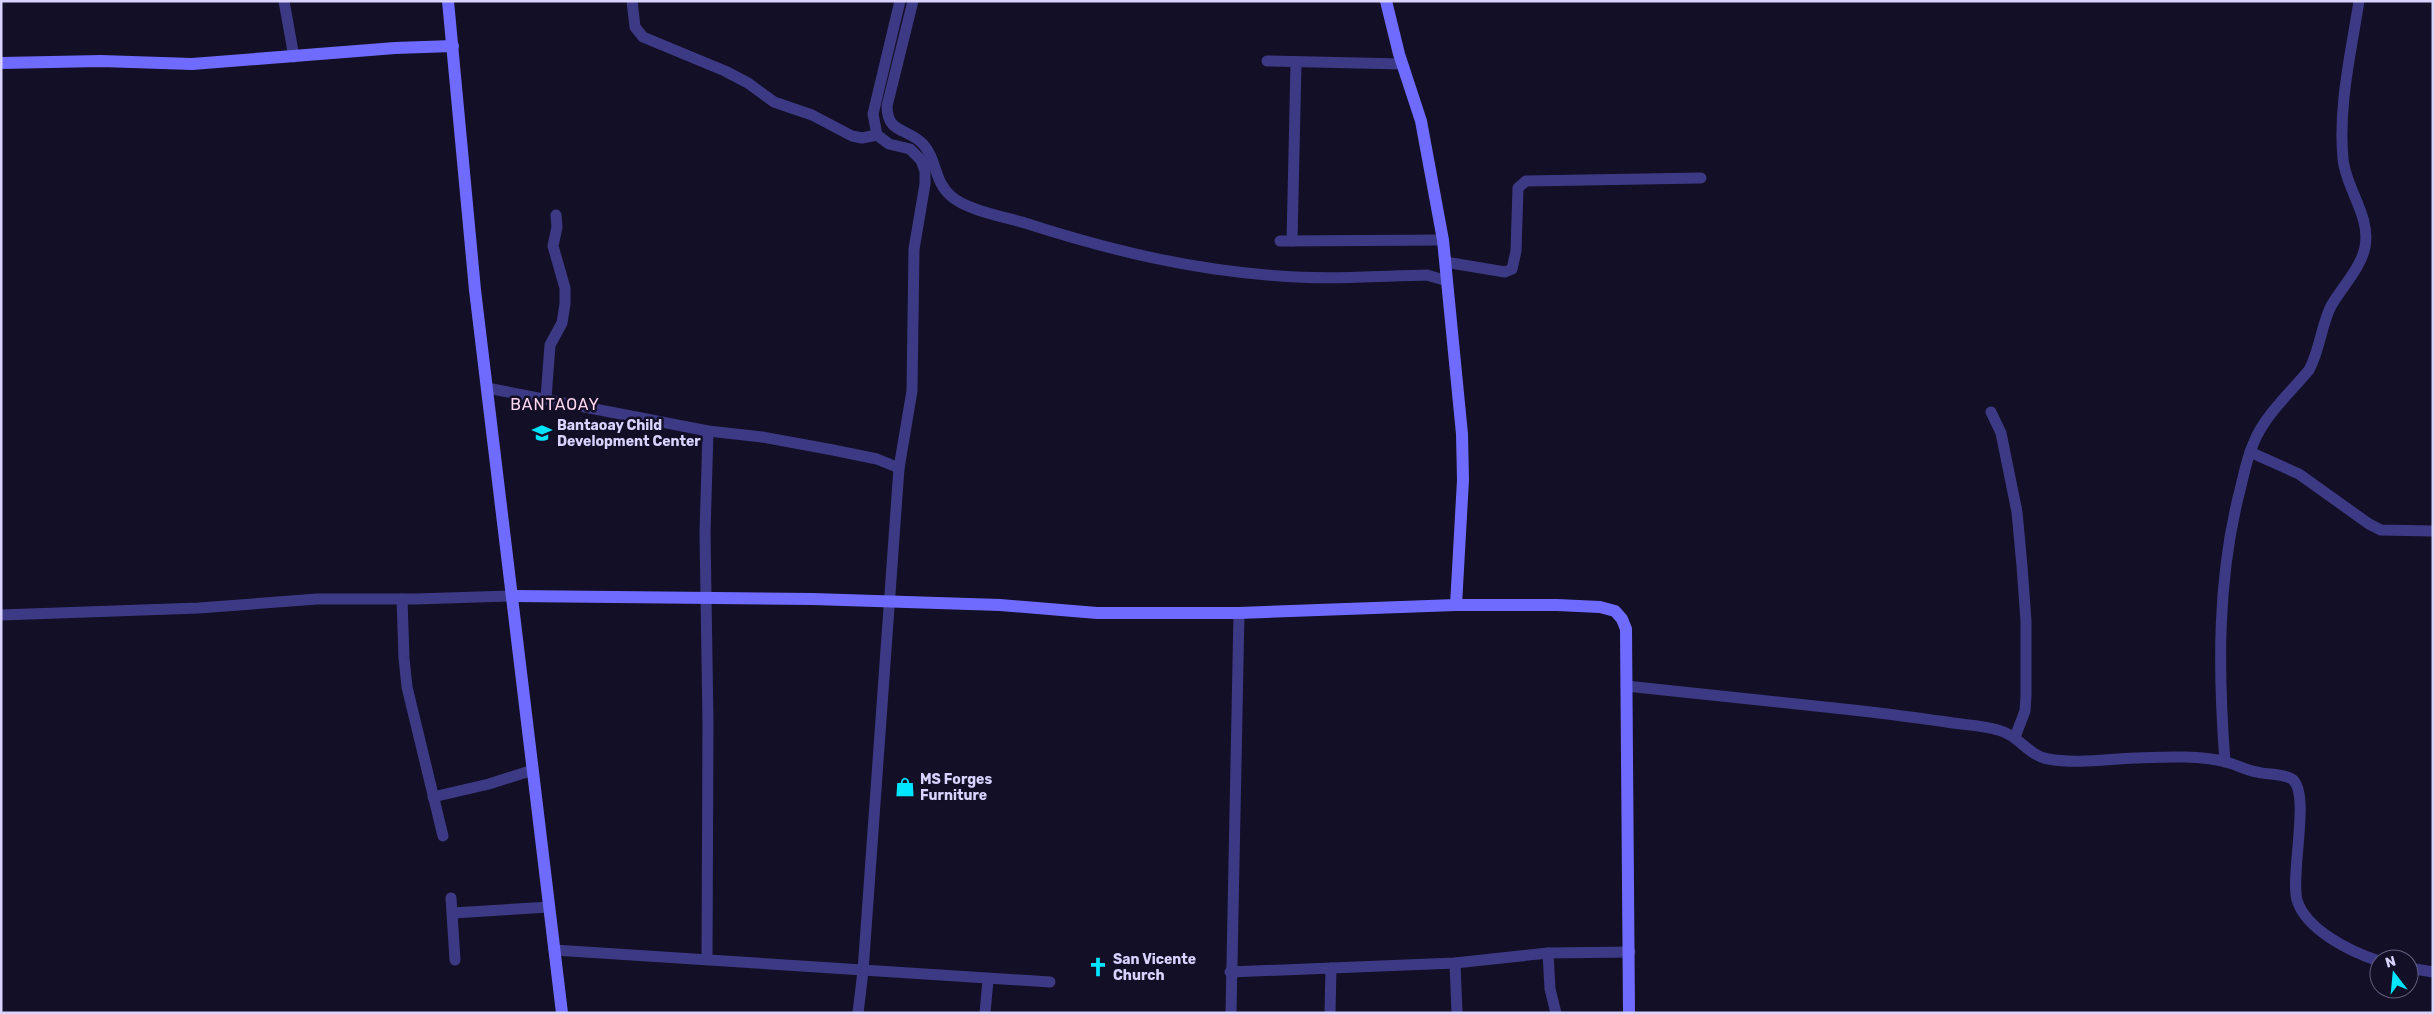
<svg xmlns="http://www.w3.org/2000/svg" width="2434" height="1014" font-family="Rubik,sans-serif">
  <style>
    .lines { fill: none; stroke-linecap: round; stroke-linejoin: round }
    .street { stroke: #3d3a85; stroke-width: 11 }
    .secondary { stroke: #6f6bff; stroke-width: 12 }
    .labels { text-anchor: middle; stroke-width: 5; stroke-linejoin: round; paint-order: stroke }
    .poi-label { font-size: 14px; font-weight: bold; fill: #d9d4ff; stroke: #130f26; text-anchor: start }
    .quarter-label { font-size: 16px; letter-spacing: 1px; fill: #ffd6f0; stroke: #130f26 }
  </style>
  <rect width="100%" height="100%" fill="#130f26"/>
  <g class="lines">
    <g class="street">
      <path d="M284 1 294 57"/>
      <path d="M632 1 635 27 643 37 725 71 748 83 774 102 812 115 852 136 862 138 877 135"/>
      <path d="M913 1 887 106C887 134 908 128 923 144 937 159 934 182 951 196 966 210 1005 217 1025 223 1109 250 1191 270 1280 276 1328 280 1379 276 1427 275L1447 281"/>
      <path d="M1267 61 1402 64"/>
      <path d="M1280 241 1443 240"/>
      <path d="M1292 241 1296 63"/>
      <path d="M1445 262 1505 272 1512 269 1516 251 1518 188 1526 181 1701 178"/>
      <path d="M487 388 708 431 762 437 833 450 877 459 899 468"/>
      <path d="M546 398 550 345 562 323 565 304V288L553 246 557 227 556 215"/>
      <path d="M1991 412 2001 433 2017 512 2022 566 2026 621V696L2025 711 2015 737"/>
      <path d="M2250 452 2299 474 2369 524 2381 530 2433 531"/>
      <path d="M402 599 404 658 407 687 443 836"/>
      <path d="M1 615 199 608 317 599H415L514 596"/>
      <path d="M1626 686C1701 694 1777 702 1853 710 1887 714 1920 718 1953 723 1968 725 1984 726 1998 730 2019 735 2027 755 2048 759 2077 764 2107 759 2135 758 2164 757 2198 755 2226 762 2237 765 2246 770 2257 772 2267 775 2283 773 2292 779 2311 793 2290 874 2297 900 2306 930 2351 952 2379 961"/>
      <path d="M2225 762C2218 670 2217 579 2240 490 2244 474 2247 457 2254 442 2265 415 2290 393 2309 370 2320 350 2321 326 2331 306 2342 287 2361 268 2365 247 2371 216 2346 189 2343 159 2338 106 2351 53 2359 1"/>
      <path d="M433 797 489 784 533 770"/>
      <path d="M451 898 455 960"/>
      <path d="M453 913 549 907"/>
      <path d="M554 950 1050 982"/>
      <path d="M1548 953 1550 989 1556 1013"/>
      <path d="M707 959 708 723 705 533 708 431"/>
      <path d="M1455 963 1457 1013"/>
      <path d="M2409 968 2433 972"/>
      <path d="M1230 972 1455 963 1548 953 1630 952"/>
      <path d="M858 1013 863 971 899 468 912 391 914 249 925 184V171L921 160 910 149 889 144 877 135 873 114 900 1"/>
      <path d="M985 1013 988 980"/>
      <path d="M1231 1013 1239 613"/>
      <path d="M1330 1013 1331 968"/>
    </g>
    <g class="secondary">
      <path d="M448 1 475 290 562 1013"/>
      <path d="M1386 1 1399 54 1421 121 1443 240 1462 434 1463 480 1456 605"/>
      <path d="M1 63 101 61 192 64 395 48 453 46"/>
      <path d="M514 596 813 599 1000 605 1097 613H1239L1456 605H1557L1600 607 1615 611 1622 619 1626 629 1629 1013"/>
    </g>
  </g>
  <defs>
    <symbol id="school-bare" viewBox="-9 -9 18 18"><path d="M0-5L7-2L0 1L-7-2ZM-4 1L0 2.5L4 1V4Q0 6-4 4Z" fill="#00e5ff" stroke="#130f26" stroke-width="2.5" paint-order="stroke"/></symbol>
    <symbol id="shop-bare" viewBox="-9 -9 18 18"><path d="M-5-2.5h2.3a2.7 3.5 0 0 1 5.4 0H5L5.5 6h-11ZM-1.5-2.5h3a1.5 2.3 0 0 0-3 0Z" fill="#00e5ff" stroke="#130f26" stroke-width="2.5" paint-order="stroke"/></symbol>
    <symbol id="church-bare" viewBox="-9 -9 18 18"><path d="M-1.2-6h2.4v3.5h3.3v2.4h-3.3V6h-2.4V-.1h-3.3v-2.4h3.3Z" fill="#00e5ff" stroke="#130f26" stroke-width="2.5" paint-order="stroke"/></symbol>
  </defs>
  <g fill-rule="evenodd">
    <use href="#school-bare" x="528" y="419" width="28" height="28"/>
    <use href="#shop-bare" x="891" y="773" width="28" height="28"/>
    <use href="#church-bare" x="1084" y="953" width="28" height="28"/>
  </g>
  <g class="labels">
    <g class="poi-label">
      <text x="557" y="430">Bantaoay Child<tspan x="557" dy="16">Development Center</tspan></text>
      <text x="920" y="784">MS Forges<tspan x="920" dy="16">Furniture</tspan></text>
      <text x="1113" y="964">San Vicente<tspan x="1113" dy="16">Church</tspan></text>
    </g>
    <g class="quarter-label">
      <text x="555" y="410">BANTAOAY</text>
    </g>
  </g>
  <rect width="2434" height="1014" fill="none" stroke="#d9d4ff" stroke-width="5"/>
  <g transform="translate(2394 974) rotate(344)"><circle r="24" fill="#130f26" stroke="#625e7d"/>
  <path d="M0-4L9 19L0 12L-9 19Z" fill="#00e5ff"/>
  <text y="-8" font-size="14" font-weight="bold" text-anchor="middle" fill="#d9d4ff">N</text>
  </g>
</svg>
